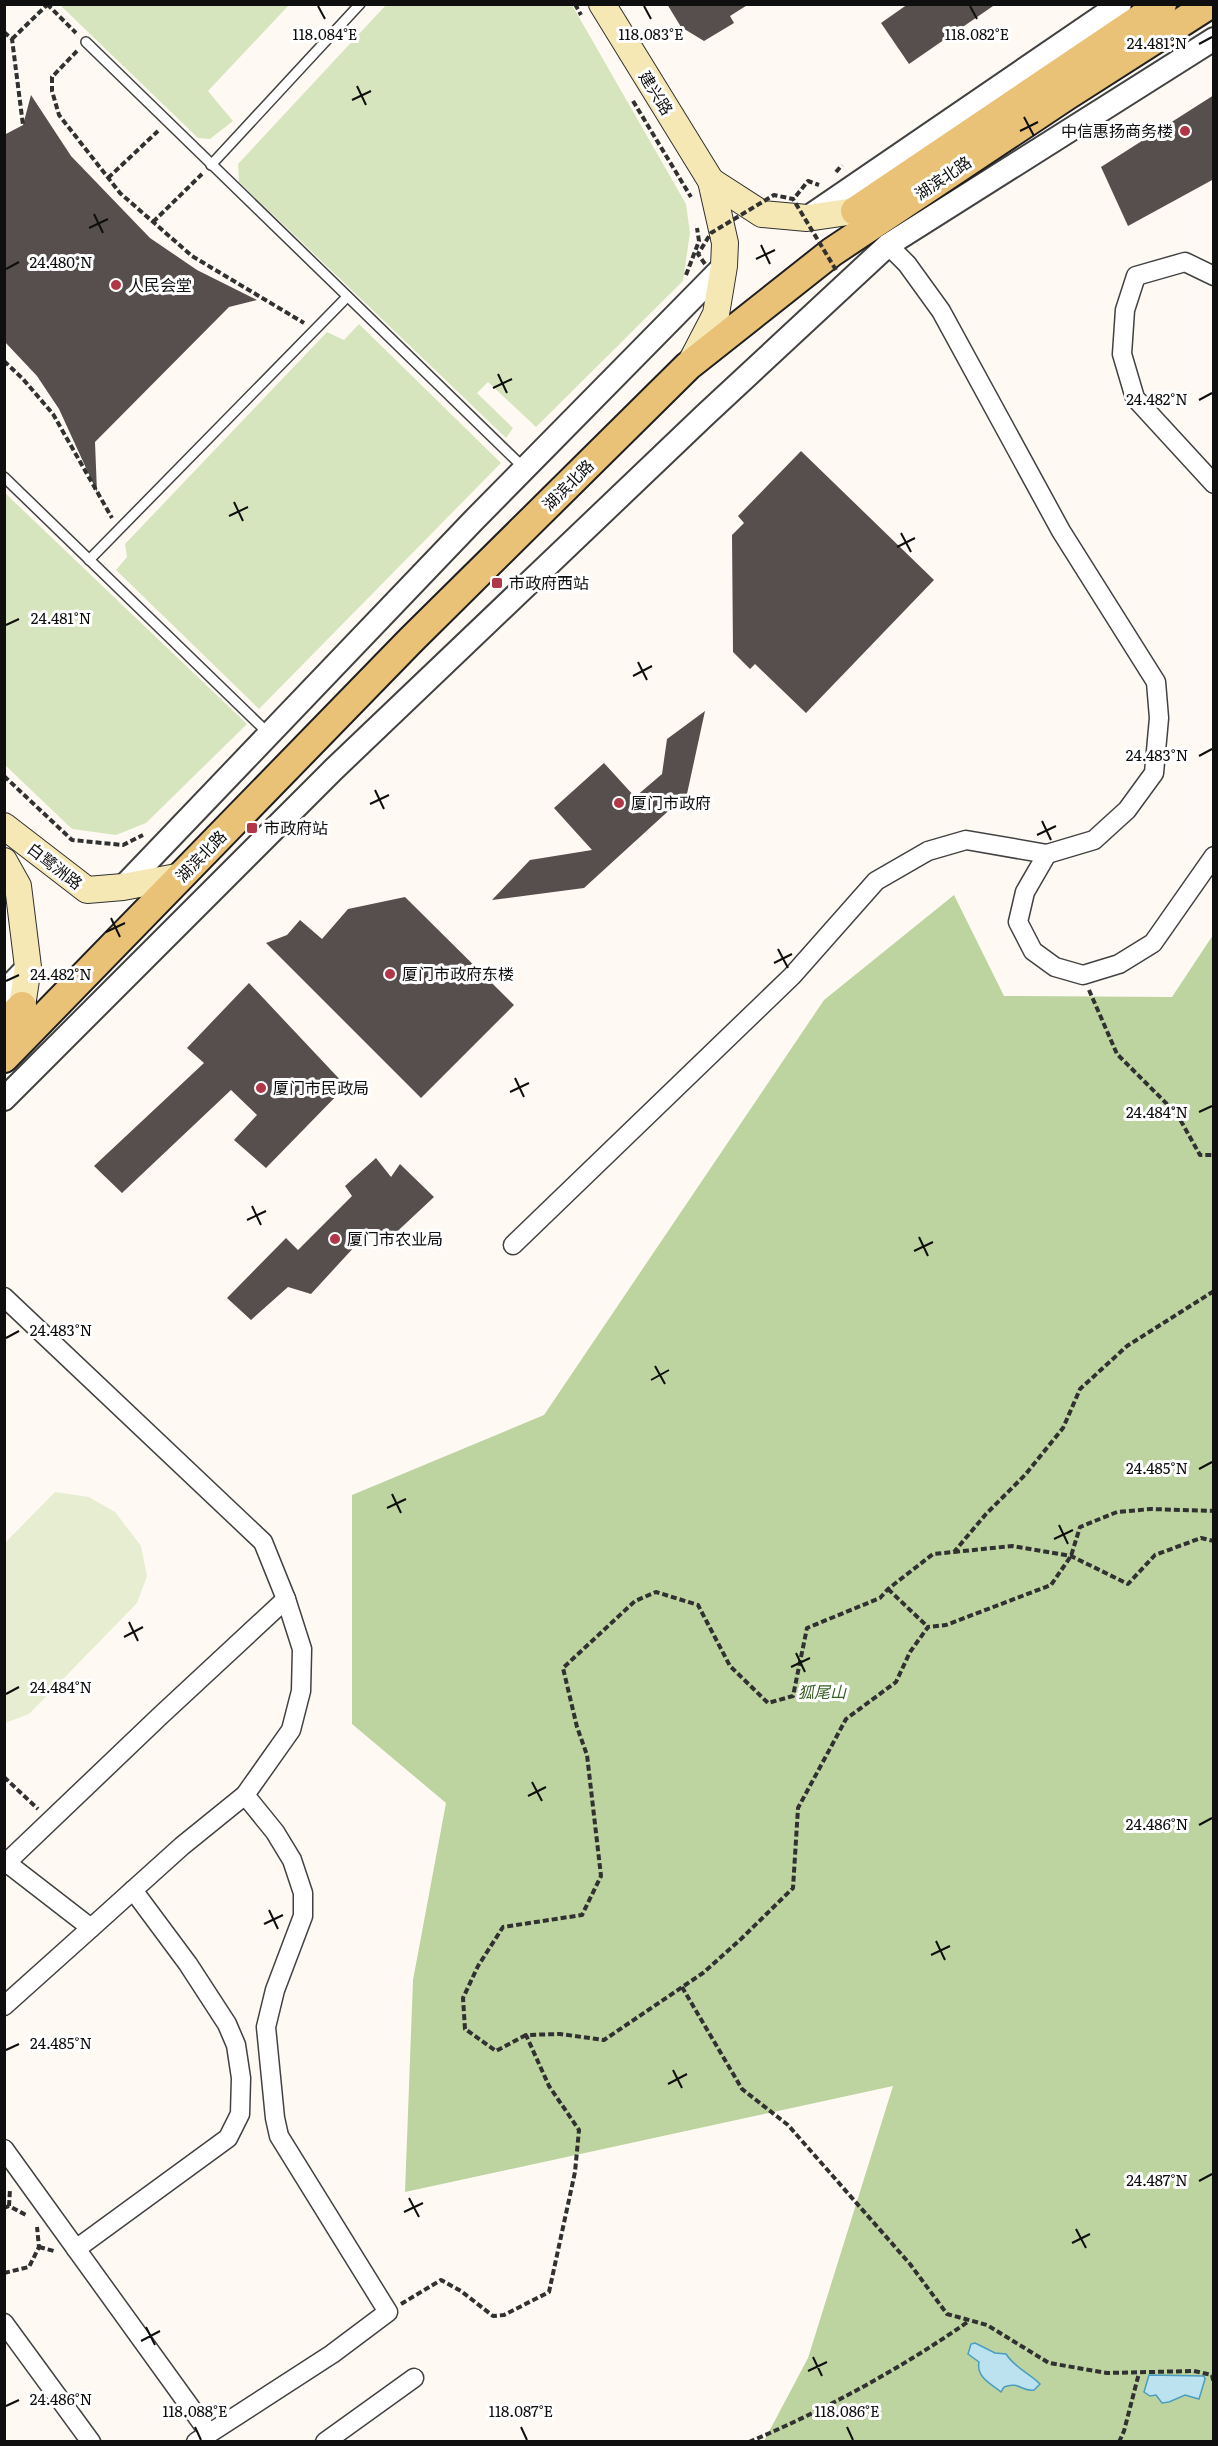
<svg xmlns="http://www.w3.org/2000/svg" width="1218" height="2446" font-family="Literata,'Noto Sans SC',serif">
  <style>
    .green { fill: #d7e5bf }
    .forest { fill: #bdd4a0 }
    .pitch { fill: #e6edd0 }
    .water { fill: #bce2f0; stroke: #4b9dbf; stroke-width: 1.5 }
    .building { fill: #574f4d }
    .lines { fill: none; stroke-linecap: round; stroke-linejoin: round }
    .service-casing { stroke: #424242; stroke-width: 12 }
    .minor-casing { stroke: #424242; stroke-width: 21 }
    .tertiary-casing { stroke: #424242; stroke-width: 26 }
    .secondary-casing { stroke: #313131; stroke-width: 28 }
    .primary-casing { stroke: #202020; stroke-width: 32 }
    .path { stroke: #313131; stroke-width: 4; stroke-dasharray: 6 3; stroke-linecap: butt }
    .service { stroke: #fff; stroke-width: 9 }
    .minor { stroke: #fff; stroke-width: 18 }
    .tertiary { stroke: #fff; stroke-width: 22 }
    .secondary { stroke: #f6e8b5; stroke-width: 26 }
    .primary { stroke: #eac277; stroke-width: 28 }
    .path-bridge { stroke: #313131; stroke-width: 4; stroke-dasharray: 6 3; stroke-linecap: butt }
    .ticks { fill: none; stroke: #0f0f0f; stroke-width: 2 }
    .poi-dot { fill: #b13648; stroke: #fff; stroke-width: 2 }
    .labels { text-anchor: middle; stroke-width: 6; stroke-linejoin: round; paint-order: stroke }
    .street-label { font-size: 16px; fill: #0f0f0f; stroke: #fff }
    .poi-label { font-size: 16px; fill: #0f0f0f; stroke: #fff; text-anchor: start }
    .park-label { font-size: 16px; font-style: italic; fill: #386026; stroke: #fff }
    .ticks-label { font-size: 15px; text-anchor: middle; fill: #0f0f0f; stroke: #fff; stroke-width: 6; stroke-linejoin: round; paint-order: stroke }
  </style>
  <rect width="100%" height="100%" fill="#fefaf3"/>
  <g class="green">
    <path d="M60 5H289L208 91 233 121 210 139 198 138Z"/>
    <path d="M386 5H572L686 204 690 233 683 281 536 427 488 382 477 393 513 428 506 438 239 182 238 164Z"/>
    <path d="M359 324 501 463 259 709 116 570 127 557 125 544 327 332 344 340Z"/>
    <path d="M4 492 247 724 146 823 116 835 72 829 5 765Z"/>
  </g>
  <path class="forest" d="M954 895 1004 996 1172 997 1213 935V2441H764L808 2358 893 2086 405 2192 413 1980 446 1803 352 1724V1495L544 1415 824 1000Z"/>
  <path class="pitch" d="M55 1492 89 1497 115 1512 141 1546 147 1576 137 1603 29 1714 5 1723V1543Z"/>
  <g class="water">
    <path d="M975 2343 995 2353 1006 2354C1015 2368 1029 2373 1040 2384L1034 2390C1022 2392 1019 2381 1004 2387L1001 2392C991 2384 976 2377 979 2362L968 2354 971 2344Z"/>
    <path d="M1149 2375 1204 2376 1205 2379 1199 2399 1185 2395 1169 2402 1162 2403 1156 2395 1150 2396 1144 2392Z"/>
  </g>
  <g class="building">
    <path d="M667 4H749L730 16 734 23 704 41 681 27Z"/>
    <path d="M908 4H996L909 64 881 23Z"/>
    <path d="M31 95 71 156 150 238 197 270 257 300 229 307 95 442 97 492 59 409 37 376 4 341V135L23 125Z"/>
    <path d="M1214 95V179L1128 226 1101 167Z"/>
    <path d="M801 451 934 580 806 713 755 664 750 669 733 652 732 535 744 523 738 516Z"/>
    <path d="M705 711 687 794 584 888 492 900 530 860 592 850 554 808 604 763 635 797 662 774 667 739Z"/>
    <path d="M405 897 514 1005 421 1098 266 943 287 935 300 920 322 939 348 909Z"/>
    <path d="M249 983 346 1086 266 1168 234 1140 257 1115 231 1090 122 1193 94 1166 204 1063 187 1048Z"/>
    <path d="M376 1158 391 1177 400 1164 434 1197 387 1241 368 1232 311 1294 288 1287 251 1320 227 1298 286 1238 298 1250 352 1196 345 1186Z"/>
  </g>
  <g class="lines">
    <defs>
      <g id="service">
        <path d="M86 42 525 469"/>
        <path d="M211 165 360 4"/>
        <path d="M4 477 269 734"/>
        <path d="M89 560 347 297"/>
      </g>
      <g id="minor">
        <path d="M1214 276 1185 262 1136 276 1125 310 1122 354 1135 398 1214 484"/>
        <path d="M1047 854 1025 892 1018 922 1033 951 1055 967 1083 975 1119 964 1153 943 1214 856"/>
        <path d="M513 1245 792 976 876 881 928 851 966 840 1047 854 1094 840 1127 810 1154 773 1159 718 1156 682 1061 531 941 311 907 264 888 245"/>
        <path d="M4 1297 263 1542 286 1599 302 1649 301 1691 291 1730 245 1795 182 1846 91 1928 7 1863"/>
        <path d="M4 1865 160 1716 286 1599"/>
        <path d="M4 2006 91 1928"/>
        <path d="M4 2149 209 2433"/>
        <path d="M76 2249 228 2138 240 2114 241 2078 236 2045 227 2024 188 1964 133 1890"/>
        <path d="M4 2323 91 2442"/>
        <path d="M196 2442 332 2354 388 2312 279 2136 275 2118 266 2027 275 1990 303 1916V1893L292 1860 275 1832 245 1795"/>
        <path d="M325 2442 414 2378"/>
      </g>
      <g id="tertiary">
        <path d="M807 218 1120 4"/>
        <path d="M123 887 473 521 724 266"/>
        <path d="M4 992 28 967"/>
        <path d="M4 1099 333 770 705 415 888 245 1214 39"/>
      </g>
      <g id="secondary">
        <path d="M602 4 711 181 725 243 724 266 716 314 690 364"/>
        <path d="M711 181 762 214 807 218 855 211"/>
        <path d="M4 826 87 890 123 887 182 876"/>
        <path d="M4 861 18 886 28 967 22 1006"/>
      </g>
      <g id="primary">
        <path d="M855 211 1162 4"/>
        <path d="M4 1024 22 1006"/>
        <path d="M4 1058 411 640 688 366 832 252 1066 96 1210 4"/>
      </g>
    </defs>
    <use href="#service" class="service-casing"/>
    <use href="#minor" class="minor-casing"/>
    <use href="#tertiary" class="tertiary-casing"/>
    <use href="#secondary" class="secondary-casing"/>
    <use href="#primary" class="primary-casing"/>
    <g class="path">
      <path d="M47 4 76 33"/>
      <path d="M575 4 581 15"/>
      <path d="M4 32 12 39 23 125"/>
      <path d="M12 39 47 5"/>
      <path d="M77 51 52 77V91L59 115 120 193 192 256 304 323"/>
      <path d="M633 101 691 197"/>
      <path d="M836 172 842 165"/>
      <path d="M108 178 158 131"/>
      <path d="M796 196 808 181 819 185"/>
      <path d="M153 222 202 174"/>
      <path d="M686 275 699 241 697 228"/>
      <path d="M4 361 23 379 53 414 112 518"/>
      <path d="M4 776 72 840 123 845 143 835"/>
      <path d="M1089 990 1117 1054 1177 1114 1200 1155H1214"/>
      <path d="M954 1552 1012 1546 1071 1556 1128 1584 1155 1555 1201 1538 1214 1541"/>
      <path d="M888 1589 928 1627"/>
      <path d="M4 1777 38 1809"/>
      <path d="M682 1987 742 2089 788 2125 910 2264 947 2314 987 2325 1049 2363 1107 2373 1194 2371 1212 2375 1214 2384"/>
      <path d="M526 2035 496 2051 465 2029 463 1998 478 1966 503 1927 582 1915 601 1876 587 1755 577 1727 563 1668 635 1601 656 1592 698 1605 730 1666 768 1703 793 1696 807 1628 880 1598 888 1589 933 1554 954 1552 986 1514 1025 1475 1063 1428 1080 1389 1127 1346 1214 1291"/>
      <path d="M9 2206 10 2189"/>
      <path d="M4 2208 9 2206 28 2216"/>
      <path d="M39 2247 54 2251"/>
      <path d="M4 2273 29 2267 39 2247 37 2227"/>
      <path d="M401 2304 441 2280 461 2291 493 2316 504 2315 549 2292 575 2172 579 2130 549 2086 526 2035 560 2034 604 2040 703 1973 742 1938 793 1888 798 1808 846 1719 896 1682 910 1652 928 1627 946 1625 1051 1585 1071 1556 1080 1527 1117 1512 1151 1509 1214 1511"/>
      <path d="M749 2442C825 2410 902 2368 969 2321"/>
      <path d="M1119 2442 1124 2431 1139 2373"/>
    </g>
    <use href="#service" class="service"/>
    <use href="#minor" class="minor"/>
    <use href="#tertiary" class="tertiary"/>
    <use href="#secondary" class="secondary"/>
    <use href="#primary" class="primary"/>
    <path class="path-bridge" d="M705 264 698 254 711 233 774 195 793 199 836 270"/>
  </g>
  <path class="ticks" d="M318 6 325 19M644 6 651 19M970 6 977 19M1199 44 1212 37M357 86 366 105M352 100 371 91M1024 117 1034 136M1020 131 1038 122M94 214 103 233M89 228 108 219M761 245 770 264M756 259 775 250M6 269 19 262M498 374 507 393M493 388 512 379M1199 400 1212 393M234 502 243 521M229 516 248 507M901 533 911 552M897 547 915 538M6 625 19 619M638 662 647 680M633 676 652 666M1199 756 1212 749M375 790 384 809M370 804 389 795M1042 821 1051 840M1037 835 1056 826M111 918 120 937M106 932 125 923M778 949 788 968M774 963 792 954M6 981 19 975M515 1078 524 1097M510 1092 529 1083M1199 1112 1212 1106M252 1206 261 1225M247 1220 266 1211M919 1237 928 1256M914 1251 933 1242M6 1338 19 1331M655 1366 665 1384M651 1380 669 1370M1199 1469 1212 1462M392 1494 401 1513M387 1508 406 1499M1059 1525 1068 1544M1054 1539 1073 1530M129 1622 138 1641M124 1637 143 1627M796 1653 805 1672M791 1667 810 1658M6 1694 19 1687M532 1782 542 1801M528 1796 546 1787M1199 1825 1212 1818M269 1910 278 1929M264 1924 283 1915M936 1941 945 1960M931 1955 950 1946M6 2050 19 2044M673 2070 682 2088M668 2084 687 2074M1199 2181 1212 2174M409 2198 419 2217M404 2212 423 2203M1076 2229 1086 2248M1072 2243 1090 2234M146 2327 155 2345M141 2341 160 2331M813 2357 822 2376M808 2371 827 2362M6 2406 19 2400M195 2427 201 2440M521 2427 527 2440M847 2427 853 2440"/>
  <g class="poi-dot">
    <circle cx="1185" cy="131" r="6"/>
    <circle cx="116" cy="285" r="6"/>
    <rect x="491" y="577" width="12" height="12" rx="3"/>
    <circle cx="619" cy="803" r="6"/>
    <rect x="246" y="822" width="12" height="12" rx="3"/>
    <circle cx="390" cy="974" r="6"/>
    <circle cx="261" cy="1088" r="6"/>
    <circle cx="335" cy="1239" r="6"/>
  </g>
  <g class="labels">
    <g class="street-label">
      <text transform="translate(656 93) rotate(58)" y="6">建兴路</text>
      <text transform="translate(943 178) rotate(-34)" y="6">湖滨北路</text>
      <text transform="translate(568 485) rotate(-45)" y="6">湖滨北路</text>
      <text transform="translate(201 856) rotate(-46)" y="6">湖滨北路</text>
      <text transform="translate(55 866) rotate(38)" y="6">白鹭洲路</text>
    </g>
    <g class="poi-label">
      <text x="1173" y="137" text-anchor="end">中信惠扬商务楼</text>
      <text x="128" y="291">人民会堂</text>
      <text x="509" y="589">市政府西站</text>
      <text x="631" y="809">厦门市政府</text>
      <text x="264" y="834">市政府站</text>
      <text x="402" y="980">厦门市政府东楼</text>
      <text x="273" y="1094">厦门市民政局</text>
      <text x="347" y="1245">厦门市农业局</text>
    </g>
    <g class="park-label">
      <text x="822" y="1698">狐尾山</text>
    </g>
  </g>
  <g class="ticks-label">
    <text x="325" y="40">118.084°E</text>
    <text x="651" y="40">118.083°E</text>
    <text x="977" y="40">118.082°E</text>
    <text x="1157" y="49">24.481°N</text>
    <text x="61" y="268">24.480°N</text>
    <text x="1157" y="405">24.482°N</text>
    <text x="61" y="624">24.481°N</text>
    <text x="1157" y="761">24.483°N</text>
    <text x="61" y="980">24.482°N</text>
    <text x="1157" y="1118">24.484°N</text>
    <text x="61" y="1336">24.483°N</text>
    <text x="1157" y="1474">24.485°N</text>
    <text x="61" y="1693">24.484°N</text>
    <text x="1157" y="1830">24.486°N</text>
    <text x="61" y="2049">24.485°N</text>
    <text x="1157" y="2186">24.487°N</text>
    <text x="61" y="2405">24.486°N</text>
    <text x="195" y="2417">118.088°E</text>
    <text x="521" y="2417">118.087°E</text>
    <text x="847" y="2417">118.086°E</text>
  </g>
  <rect width="1218" height="2446" fill="none" stroke="#0f0f0f" stroke-width="12"/>
</svg>
